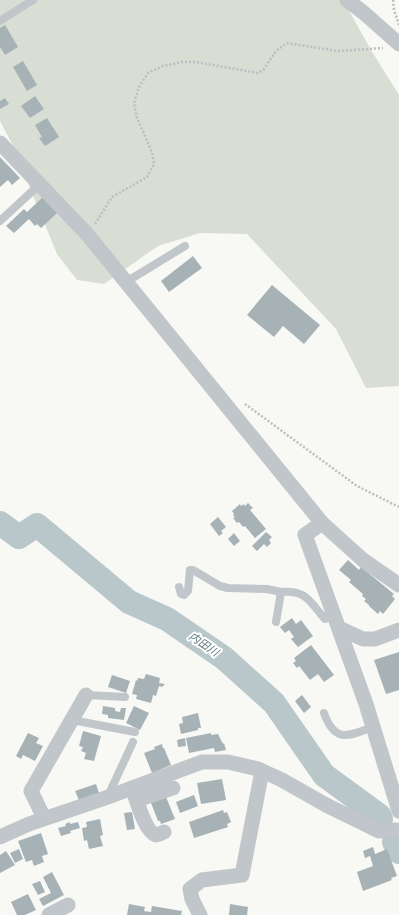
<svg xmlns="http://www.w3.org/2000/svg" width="399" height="915" font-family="'DM Sans','Noto Sans JP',sans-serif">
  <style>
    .green { fill: #d8ded4 }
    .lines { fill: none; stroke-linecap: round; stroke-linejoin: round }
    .river { stroke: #b9c7ca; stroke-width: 24 }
    .building { fill: #a7b2b7 }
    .path { stroke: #bbbfc1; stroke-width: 2.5; stroke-dasharray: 2 2; stroke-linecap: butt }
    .service { stroke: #c1c6ca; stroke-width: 8 }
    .minor { stroke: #c1c6ca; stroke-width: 15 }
    .labels { text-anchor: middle; stroke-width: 4; stroke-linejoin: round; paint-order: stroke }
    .water-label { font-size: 11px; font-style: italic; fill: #5c767c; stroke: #fff }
  </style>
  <rect width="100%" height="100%" fill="#f8f8f5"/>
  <path class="green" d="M0 0H343L371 50 399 95V386L366 388 336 329 247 234 200 233 158 246 104 284 77 280 57 254 11 142 0 121Z"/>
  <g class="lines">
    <g class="river">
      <path d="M0 523 19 537 37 525 129 602 167 619 224 658 274 703 324 775 380 816 381 819"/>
      <path d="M394 842 399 852"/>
    </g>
  </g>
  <g class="building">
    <path d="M5 25 18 47 5 55 0 47V28Z"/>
    <path d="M23 61 37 85 27 91 13 67Z"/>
    <path d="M35 96 44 109 30 118 21 106Z"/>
    <path d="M5 98 9 104 0 109V101Z"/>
    <path d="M47 118 59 137 45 146 39 138 42 137 35 125Z"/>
    <path d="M0 157 20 178 12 185 8 180 0 187Z"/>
    <path d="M43 197 57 213 41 228 37 224 35 226 29 219 14 233 6 226 24 209 27 212Z"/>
    <path d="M193 256 202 268 169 292 161 281Z"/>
    <path d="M272 285 320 325 304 344 283 326 274 337 247 315Z"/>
    <path d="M248 503 253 508 250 510 266 529 255 538 245 526 243 527 239 522 237 523 233 518 235 517 233 515 234 514 232 511 240 504 241 506 244 504 245 506Z"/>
    <path d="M218 517 226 527 221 531 223 533 219 536 210 524Z"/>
    <path d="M266 532 272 537 269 540 271 543 267 547 264 544 257 551 252 546Z"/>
    <path d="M234 533 240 541 234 546 228 539Z"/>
    <path d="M348 560 359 570 361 567 394 594 392 596 395 599 383 614 380 611 378 614 369 606V605L364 601 366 599 362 596 363 594 349 582 351 580 339 570Z"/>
    <path d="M292 618 296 624 301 620 313 636 298 647 291 639 294 637 289 630 285 633 280 627Z"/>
    <path d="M311 645 334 675 324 682 318 674 310 680 299 666 297 668 293 663 296 661 294 658Z"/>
    <path d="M399 652V690L386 694 374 660Z"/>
    <path d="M146 674 160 678 159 683 165 684 162 687 159 686 156 696 153 695 151 703 136 699 137 695 132 694 136 680 137 681 138 678 144 679Z"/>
    <path d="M112 675 130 681 126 693 108 687Z"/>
    <path d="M302 695 311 707 304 713 295 701Z"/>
    <path d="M103 706 115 708V711L120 712 121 708H126L124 720 108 718V715L102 714Z"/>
    <path d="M134 706 149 713 140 730 126 723Z"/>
    <path d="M198 713 201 728H198V730L181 734 179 724 183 723 182 717Z"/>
    <path d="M83 731 101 736 94 761 84 759 86 753 81 751 83 747 79 746Z"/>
    <path d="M28 733 39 738 36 743 43 746 35 761 23 755 21 759 16 756Z"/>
    <path d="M211 733V735L218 734 223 744 224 743 226 750 215 752 214 748 189 753 186 738Z"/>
    <path d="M185 738 186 746 178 747 177 740Z"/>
    <path d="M162 744 163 748H164L171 765 152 773 144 753 155 749 154 747Z"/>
    <path d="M222 779 226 800 201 804 197 783Z"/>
    <path d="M96 784 99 793 79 800 75 791Z"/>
    <path d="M194 795 198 806 180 813 176 802Z"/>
    <path d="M166 797 175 819 161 824 160 821H158L151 803Z"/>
    <path d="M223 810 224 813 227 812 231 822 227 824 228 827 194 838 189 822Z"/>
    <path d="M132 812 135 829 127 830 124 813Z"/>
    <path d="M100 819 103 835 100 836 103 846 89 849 87 840 84 841 82 828 87 827 86 822Z"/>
    <path d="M70 822V824L78 822 80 828 70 831 71 833 61 836 58 828 66 826 65 824Z"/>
    <path d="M41 833 48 854 42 856 44 862 34 866 32 860 26 862 18 841Z"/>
    <path d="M373 847 375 854 387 849 397 876 391 878 392 880 363 891 357 872 373 866 370 856 365 858 363 851Z"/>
    <path d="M19 849 23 859 15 863 10 853Z"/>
    <path d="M6 851 15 865 0 873V855Z"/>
    <path d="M52 872 64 895 43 906 39 899 51 893 43 877Z"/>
    <path d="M40 881 45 892 38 895 32 884Z"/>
    <path d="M28 894 36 910 25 915H17L11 902Z"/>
    <path d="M129 904 145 907 144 911 151 912 152 906 182 911 181 915H127Z"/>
    <path d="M230 904 248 907 247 915H229Z"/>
  </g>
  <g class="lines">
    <g class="path">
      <path d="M393 0 394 10 399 25"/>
      <path d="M95 224 112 197 147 177 154 164 152 152 137 118 134 103 139 87 148 73 163 66 182 62H196L258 73 264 69 276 51 287 43 338 51 383 48"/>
      <path d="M245 404 357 486 399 507"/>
    </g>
    <g class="service">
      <path d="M0 21 33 0"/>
      <path d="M0 221 40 184"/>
      <path d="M126 282 185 246"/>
      <path d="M179 587 181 594 184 595 188 591 190 570H193L220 586 228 588 267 589 281 592"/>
      <path d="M276 622 281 592C307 590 309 601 325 619L335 616"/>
      <path d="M86 695 125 697"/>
      <path d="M324 713C335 744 349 736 373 727"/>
      <path d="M72 720 135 732"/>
      <path d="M108 796 133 742"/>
    </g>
    <g class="minor">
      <path d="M347 0 364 13 399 44"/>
      <path d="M0 143 87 234 322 523 363 560 399 585"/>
      <path d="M322 523 305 535 366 704 399 811"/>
      <path d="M339 628 363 639H375L399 630"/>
      <path d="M132 788C136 798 145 832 156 835 159 835 161 833 164 832"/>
      <path d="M137 800 173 788"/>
      <path d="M44 818 31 791 86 695"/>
      <path d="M0 837 29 824 108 797 202 762H228L258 769 282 780 326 805 379 831 396 830"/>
      <path d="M49 915 68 905"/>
      <path d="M200 915 192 899 190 889 202 880 242 875 262 771"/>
    </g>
  </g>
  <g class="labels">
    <g class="water-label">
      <text transform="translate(204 644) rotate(34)" y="4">内田川</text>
    </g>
  </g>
</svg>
